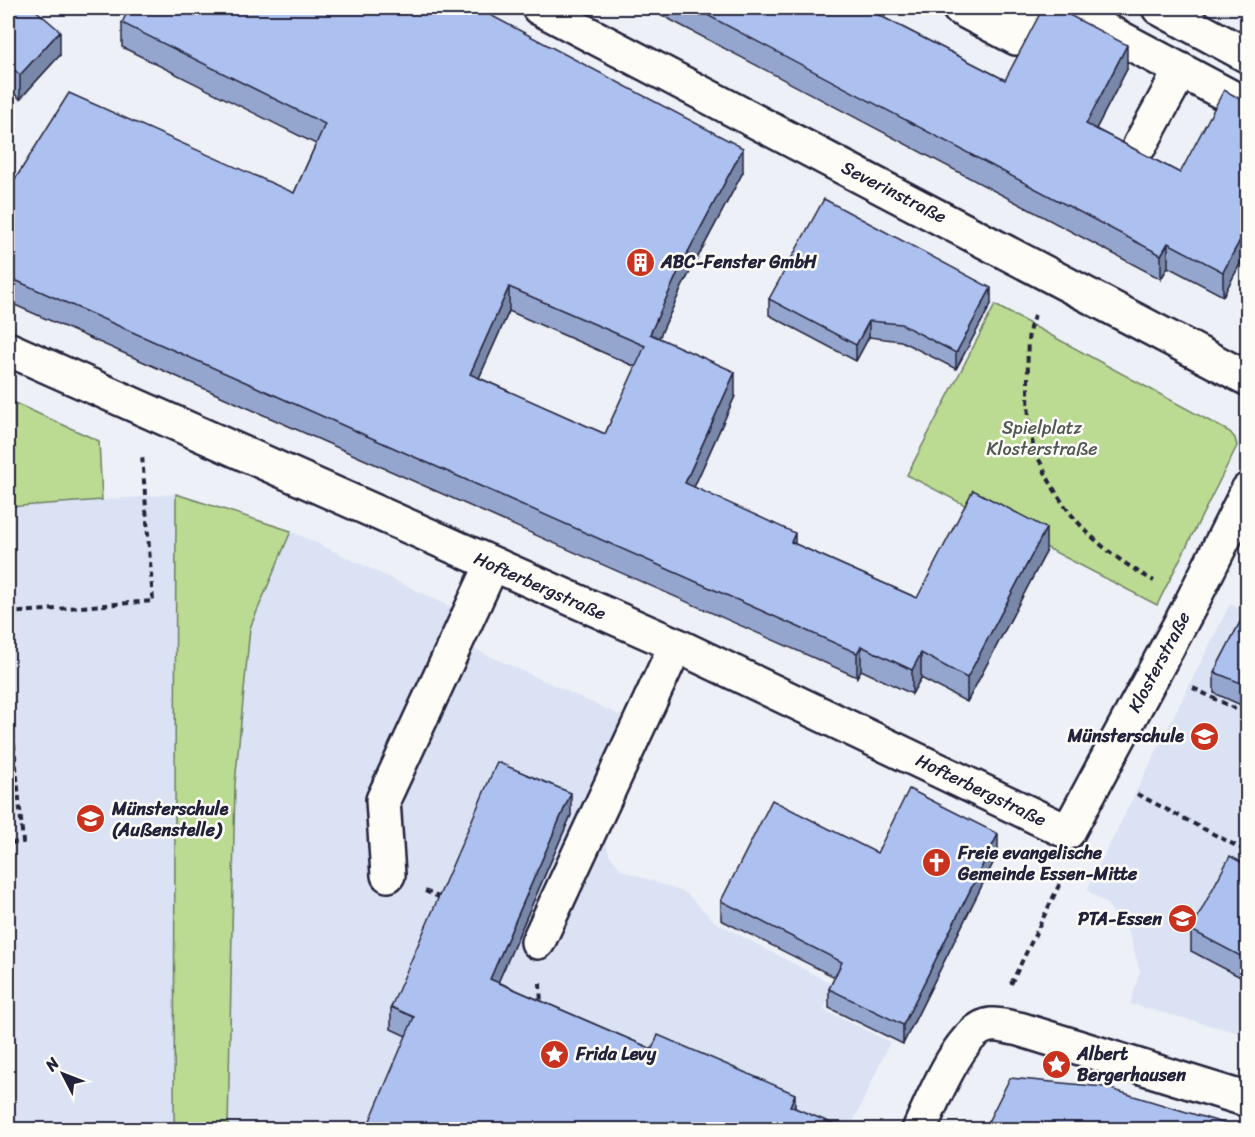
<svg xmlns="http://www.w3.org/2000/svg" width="1255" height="1137" font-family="Sriracha,sans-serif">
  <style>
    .built { fill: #dae2f4 }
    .green { fill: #bbda92; stroke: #6e7e66; stroke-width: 1.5 }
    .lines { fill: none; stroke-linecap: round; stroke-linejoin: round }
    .minor-casing { stroke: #22223b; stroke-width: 38 }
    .path { stroke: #22223b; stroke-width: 4; stroke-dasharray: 6 4.5; stroke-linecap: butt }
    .minor { stroke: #fdfcf7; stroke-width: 33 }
    .wall { fill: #95a6ce; stroke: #22223b; stroke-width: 1.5; fill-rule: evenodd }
    .shaded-wall { fill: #7987a8; stroke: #22223b; stroke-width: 1.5 }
    .building { fill: #adc1f0; stroke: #22223b; stroke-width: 1.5; fill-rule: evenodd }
    .labels { text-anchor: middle; stroke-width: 5; stroke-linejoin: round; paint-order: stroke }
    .street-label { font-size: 18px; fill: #22223b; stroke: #fdfcf7 }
    .poi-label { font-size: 18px; font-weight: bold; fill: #22223b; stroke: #fdfcf7; text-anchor: start }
    .park-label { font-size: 18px; fill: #505955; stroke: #fdfcf7 }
  </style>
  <rect width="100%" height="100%" fill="#edf0f6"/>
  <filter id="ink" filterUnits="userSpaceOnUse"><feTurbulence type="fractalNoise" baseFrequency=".0167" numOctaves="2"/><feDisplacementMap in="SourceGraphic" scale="12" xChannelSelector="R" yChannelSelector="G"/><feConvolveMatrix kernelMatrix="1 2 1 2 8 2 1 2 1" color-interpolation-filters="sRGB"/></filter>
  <g filter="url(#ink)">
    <g class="built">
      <path d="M176 494 174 1129 8 1130V508Z"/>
      <path d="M291 531 453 608 443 635 650 729 602 830 609 854 621 870 686 893 715 922 834 985 824 1010 890 1042 850 1129 228 1130 235 784 250 628Z"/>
      <path d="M1230 604 1247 613V1035L1130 1004 1140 971 1129 933 1107 904 1087 890Z"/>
    </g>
    <g class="green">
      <path d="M995 305 1230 432 1235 438 1237 446 1157 605 907 475Z"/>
      <path d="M8 400 99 441 102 500 8 507Z"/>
      <path d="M176 494 291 531 250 628 235 784 228 1129H174Z"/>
    </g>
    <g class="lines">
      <defs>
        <g id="minor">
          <path d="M539 8 1248 379"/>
          <path d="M959 8 1016 38 1031 8"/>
          <path d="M1064 8 1248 106"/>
          <path d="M1159 8 1248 56"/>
          <path d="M1140 145 1181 70"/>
          <path d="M8 349 676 645 1068 832 1192 602 1248 490"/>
          <path d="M388 875 383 800 492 565"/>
          <path d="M538 942 676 645"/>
          <path d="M919 1130C931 1104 961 1027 991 1025 1000 1024 1011 1028 1019 1029L1248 1100"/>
        </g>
      </defs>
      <use href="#minor" class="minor-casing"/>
      <g class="path">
        <path d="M1035 315C1025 333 1028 357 1028 377 1028 400 1028 423 1033 445 1035 454 1041 462 1044 470 1068 522 1106 554 1154 581"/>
        <path d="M8 613 153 601 142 455"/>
        <path d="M8 681 23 842 8 843"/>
        <path d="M1193 688 1236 709"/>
        <path d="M1137 794 1248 852"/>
        <path d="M425 891 443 899"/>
        <path d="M540 983 541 1005"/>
        <path d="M1011 984 1064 875"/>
      </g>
      <use href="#minor" class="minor"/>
    </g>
    <g class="wall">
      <path d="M8 8 60 55 20 99 8 88Z"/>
      <path d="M648 8H865L1005 80 1127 69 1096 129 1180 173 1248 103V249L1223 296 1168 267 1161 279Z"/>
      <path d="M122 23 743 172 682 287 659 338 735 396 694 487 795 544 917 598 1046 552 967 702 921 678 912 694 861 670 857 677 8 302V178L14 181 294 193 316 144 122 47ZM509 311 636 367 605 434 479 378Z"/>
      <path d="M769 299 991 304 956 369 901 341 869 337 856 361 769 315Z"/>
      <path d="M1248 607V708L1214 693V672Z"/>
      <path d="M571 815 498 982 652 1049 795 1108 836 1130 406 1036 391 1029V1007Z"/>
      <path d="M877 853H998L903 1044 829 1008V989L835 977 721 920V901Z"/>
      <path d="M1248 866V981L1191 951V930Z"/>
    </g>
    <g class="shaded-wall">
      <path d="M60 31V55L20 99V75Z"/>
      <path d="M1127 45V69L1086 148V124Z"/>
      <path d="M743 148V172L682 287 650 358V334L682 263Z"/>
      <path d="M1248 225V249L1223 296V272Z"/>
      <path d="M1168 243V267L1161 279V255Z"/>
      <path d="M509 287V311L470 398V374Z"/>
      <path d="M991 288V304L956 369V353Z"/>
      <path d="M869 321V337L856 361V345Z"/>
      <path d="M735 372V396L685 507V483Z"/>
      <path d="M1046 528V552L967 702V678Z"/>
      <path d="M795 533V557L791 542Z"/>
      <path d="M861 646V670L857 677V653Z"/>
      <path d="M921 653V678L912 694V670Z"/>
      <path d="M571 793V815L490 1001V979Z"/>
      <path d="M998 834V853L903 1044V1025Z"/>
      <path d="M795 1094V1116L790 1106Z"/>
    </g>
    <g class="building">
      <path d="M8 8H33L60 31 20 75 8 64Z"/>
      <path d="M129 8H477L743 148 682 263 650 334 735 372 685 483 795 533 791 542 917 598 973 490 1046 528 967 678 921 653 912 670 861 646 857 653 8 277V178L14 181 69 93 294 193 325 124 122 23ZM509 287 645 346 605 434 470 374Z"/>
      <path d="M694 8H865L1005 80 1043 8H1056L1127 45 1086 124 1180 173 1224 90 1248 103V225L1223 272 1168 243 1161 255Z"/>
      <path d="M824 199 991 288 956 353 901 324 869 321 856 345 769 299Z"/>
      <path d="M1248 607V686L1214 672Z"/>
      <path d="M497 762 571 793 490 979 652 1049 658 1035 795 1094 790 1106 836 1125 834 1130H366L414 1017 391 1007Z"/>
      <path d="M909 789 998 834 903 1025 829 989 842 962 721 901 772 800 877 853Z"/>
      <path d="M1230 856 1248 866V960L1191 930Z"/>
      <path d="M1010 1078 1104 1087 1246 1130H984Z"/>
    </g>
  </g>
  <defs>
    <symbol id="building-disc" viewBox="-11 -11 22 22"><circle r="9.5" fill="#c8321e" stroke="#fdfcf7"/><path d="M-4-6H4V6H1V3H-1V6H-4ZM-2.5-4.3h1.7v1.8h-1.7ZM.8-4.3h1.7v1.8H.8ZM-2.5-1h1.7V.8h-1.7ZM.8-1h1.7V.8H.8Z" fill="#fff"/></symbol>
    <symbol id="school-disc" viewBox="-11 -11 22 22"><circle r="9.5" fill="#c8321e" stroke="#fdfcf7"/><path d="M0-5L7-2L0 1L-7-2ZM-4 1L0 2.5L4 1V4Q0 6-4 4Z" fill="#fff"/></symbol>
    <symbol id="church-disc" viewBox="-11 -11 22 22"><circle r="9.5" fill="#c8321e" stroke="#fdfcf7"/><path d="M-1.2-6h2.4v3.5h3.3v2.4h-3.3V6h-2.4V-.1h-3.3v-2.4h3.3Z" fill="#fff"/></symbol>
    <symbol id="sight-disc" viewBox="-11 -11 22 22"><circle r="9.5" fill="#c8321e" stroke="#fdfcf7"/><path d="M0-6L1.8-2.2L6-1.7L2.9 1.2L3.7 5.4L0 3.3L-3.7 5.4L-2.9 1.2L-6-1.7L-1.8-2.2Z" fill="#fff"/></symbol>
  </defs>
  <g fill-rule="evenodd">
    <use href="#building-disc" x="624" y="246" width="33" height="33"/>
    <use href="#school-disc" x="1188" y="720" width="33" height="33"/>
    <use href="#school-disc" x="74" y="802" width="33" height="33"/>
    <use href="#church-disc" x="920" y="846" width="33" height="33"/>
    <use href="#school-disc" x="1166" y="902" width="33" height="33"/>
    <use href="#sight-disc" x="538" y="1038" width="33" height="33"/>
    <use href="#sight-disc" x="1040" y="1048" width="33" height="33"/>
  </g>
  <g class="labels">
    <g class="street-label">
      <text transform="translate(894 192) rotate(27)" y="6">Severinstraße</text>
      <text transform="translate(540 586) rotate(24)" y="6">Hofterbergstraße</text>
      <text transform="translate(1159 662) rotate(-62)" y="6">Klosterstraße</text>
      <text transform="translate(981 790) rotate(26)" y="6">Hofterbergstraße</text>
    </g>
    <g class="poi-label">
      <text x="661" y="268">ABC-Fenster GmbH</text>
      <text x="1184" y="742" text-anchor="end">Münsterschule</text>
      <text x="112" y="815">Münsterschule<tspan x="112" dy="21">(Außenstelle)</tspan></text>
      <text x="958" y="859">Freie evangelische<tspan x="958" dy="21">Gemeinde Essen-Mitte</tspan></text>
      <text x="1162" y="925" text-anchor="end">PTA-Essen</text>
      <text x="576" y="1060">Frida Levy</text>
      <text x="1077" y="1060">Albert<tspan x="1077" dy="21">Bergerhausen</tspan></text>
    </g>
    <g class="park-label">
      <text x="1042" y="434">Spielplatz<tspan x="1042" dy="21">Klosterstraße</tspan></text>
    </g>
  </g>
  <rect width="1255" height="1137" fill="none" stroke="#fdfcf7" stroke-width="30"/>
  <rect x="15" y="15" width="1225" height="1107" fill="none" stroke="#22223b" stroke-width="2" filter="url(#ink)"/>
  <g transform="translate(63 1074) rotate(312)" stroke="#fdfcf7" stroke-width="4.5" paint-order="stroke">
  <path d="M0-4.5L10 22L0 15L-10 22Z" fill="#22223b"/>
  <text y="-9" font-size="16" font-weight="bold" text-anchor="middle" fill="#22223b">N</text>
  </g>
</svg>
